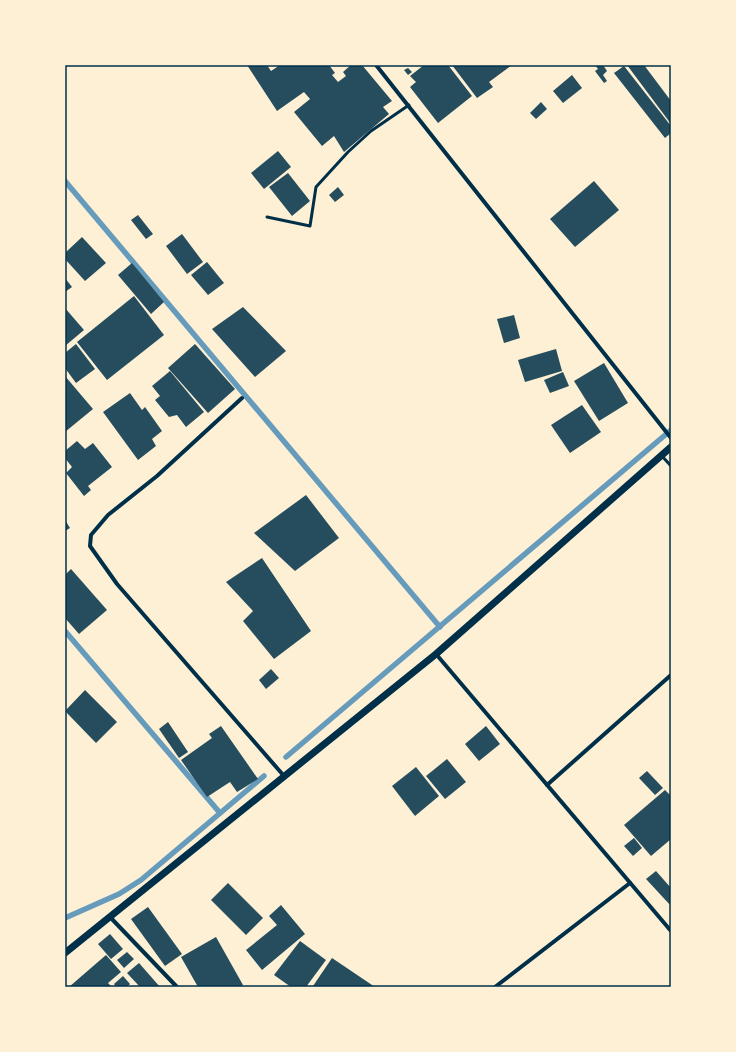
<svg xmlns="http://www.w3.org/2000/svg" width="736" height="1052" font-family="Ubuntu,sans-serif">
  <style>
    .lines { fill: none; stroke-linecap: round; stroke-linejoin: round }
    .stream { stroke: #669bbc; stroke-width: 5.5 }
    .building { fill: #264d5e }
    .service { stroke: #003049; stroke-width: 3 }
    .minor { stroke: #003049; stroke-width: 4 }
    .tertiary { stroke: #003049; stroke-width: 7 }
    .neatline { fill: none; stroke: #003049; stroke-width: 1.5 }
  </style>
  <rect width="100%" height="100%" fill="#fdf0d5"/>
  <g class="lines">
    <g class="stream">
      <path d="M65 181 440 627"/>
      <path d="M65 631 220 813"/>
      <path d="M286 757 671 430"/>
      <path d="M65 918 119 894 141 880 264 776"/>
    </g>
  </g>
  <g class="building">
    <path d="M247 65H267L271 71 280 65H329L335 73 332 75 338 82 346 76 343 72 351 65H362L392 101 383 107 389 114 344 152 334 136 322 146 294 112 310 99 304 92 277 111Z"/>
    <path d="M424 65H448L472 96 438 123 410 87 416 82 410 76Z"/>
    <path d="M452 65H512L489 82 493 87 477 98Z"/>
    <path d="M595 65H603L607 71 603 75 607 81 604 83 595 71 598 69Z"/>
    <path d="M627 65H644L671 101V124Z"/>
    <path d="M624 66 671 126V133L665 138 614 73Z"/>
    <path d="M408 68 412 72 408 75 404 70Z"/>
    <path d="M572 75 582 88 563 103 553 91Z"/>
    <path d="M541 102 547 109 536 119 530 113Z"/>
    <path d="M278 151 291 167 264 189 251 173Z"/>
    <path d="M288 173 310 201 292 216 269 187Z"/>
    <path d="M594 181 619 210 575 247 550 219Z"/>
    <path d="M338 187 344 195 335 202 329 195Z"/>
    <path d="M138 215 153 234 146 239 131 220Z"/>
    <path d="M182 234 203 262 187 274 166 246Z"/>
    <path d="M82 237 106 263 85 281 65 259V253Z"/>
    <path d="M207 262 224 283 208 295 191 275Z"/>
    <path d="M132 263 164 302 151 314 118 275Z"/>
    <path d="M65 278 72 287 65 292Z"/>
    <path d="M134 296 164 335 107 380 77 342Z"/>
    <path d="M243 307 286 351 255 377 212 329Z"/>
    <path d="M65 308 84 330 65 346Z"/>
    <path d="M514 315 520 338 504 343 497 319Z"/>
    <path d="M76 344 95 369 76 383 65 368V353Z"/>
    <path d="M195 344 235 389 208 413 168 368Z"/>
    <path d="M556 349 562 371 525 382 518 360Z"/>
    <path d="M604 363 628 403 599 421 574 381Z"/>
    <path d="M170 371 204 412 186 427 177 415 169 417 155 400 160 396 152 386Z"/>
    <path d="M563 372 569 386 550 393 544 380Z"/>
    <path d="M65 376 93 409 65 432Z"/>
    <path d="M130 393 142 410 145 407 162 431 152 439 156 446 138 460 103 412Z"/>
    <path d="M582 405 601 432 570 453 551 425Z"/>
    <path d="M77 441 85 449 93 443 112 467 88 486 91 490 84 496 66 473 72 467 65 458V451Z"/>
    <path d="M306 495 339 538 295 571 254 533Z"/>
    <path d="M65 520 70 528 65 531Z"/>
    <path d="M262 558 311 631 274 659 243 621 253 611 226 582Z"/>
    <path d="M71 569 107 610 79 634 65 618V575Z"/>
    <path d="M271 669 279 678 266 689 259 680Z"/>
    <path d="M85 690 117 722 96 743 65 711Z"/>
    <path d="M168 722 188 752 179 758 159 729Z"/>
    <path d="M221 726 258 779 237 792 230 782 207 797 181 760 212 738 209 734Z"/>
    <path d="M486 726 500 744 479 761 465 744Z"/>
    <path d="M447 759 466 782 445 799 426 776Z"/>
    <path d="M416 767 439 796 415 816 392 786Z"/>
    <path d="M647 771 663 788 655 795 639 778Z"/>
    <path d="M665 790 671 796V839L651 856 624 825Z"/>
    <path d="M634 838 642 848 633 856 624 846Z"/>
    <path d="M656 871 671 888V906L646 879Z"/>
    <path d="M228 883 263 918 246 935 211 900Z"/>
    <path d="M281 905 305 934 262 970 246 950 277 925 269 916Z"/>
    <path d="M148 907 182 954 165 966 131 919Z"/>
    <path d="M110 934 123 949 111 959 98 944Z"/>
    <path d="M216 937 243 985 239 987H198L181 957Z"/>
    <path d="M300 941 326 960 306 987H291L274 975Z"/>
    <path d="M127 952 134 959 124 968 117 960Z"/>
    <path d="M106 955 121 972 108 983 112 987H69Z"/>
    <path d="M332 958 375 987 313 986Z"/>
    <path d="M139 963 160 987H140L127 973Z"/>
    <path d="M123 976 130 984 127 987H116L114 984Z"/>
  </g>
  <g class="lines">
    <g class="service">
      <path d="M267 217 310 226 316 187 348 152 371 131 409 105"/>
      <path d="M661 455 671 466"/>
    </g>
    <g class="minor">
      <path d="M376 65 671 438"/>
      <path d="M242 398 157 476 108 515 91 535 90 546 117 584 284 776"/>
      <path d="M436 654 671 931"/>
      <path d="M547 785 671 675"/>
      <path d="M110 917 177 987"/>
      <path d="M495 987 630 883"/>
    </g>
    <path class="tertiary" d="M65 953 436 654 671 447"/>
  </g>
  <rect width="736" height="1052" fill="none" stroke="#fdf0d5" stroke-width="132"/>
  <rect x="66" y="66" width="604" height="920" class="neatline"/>
</svg>
